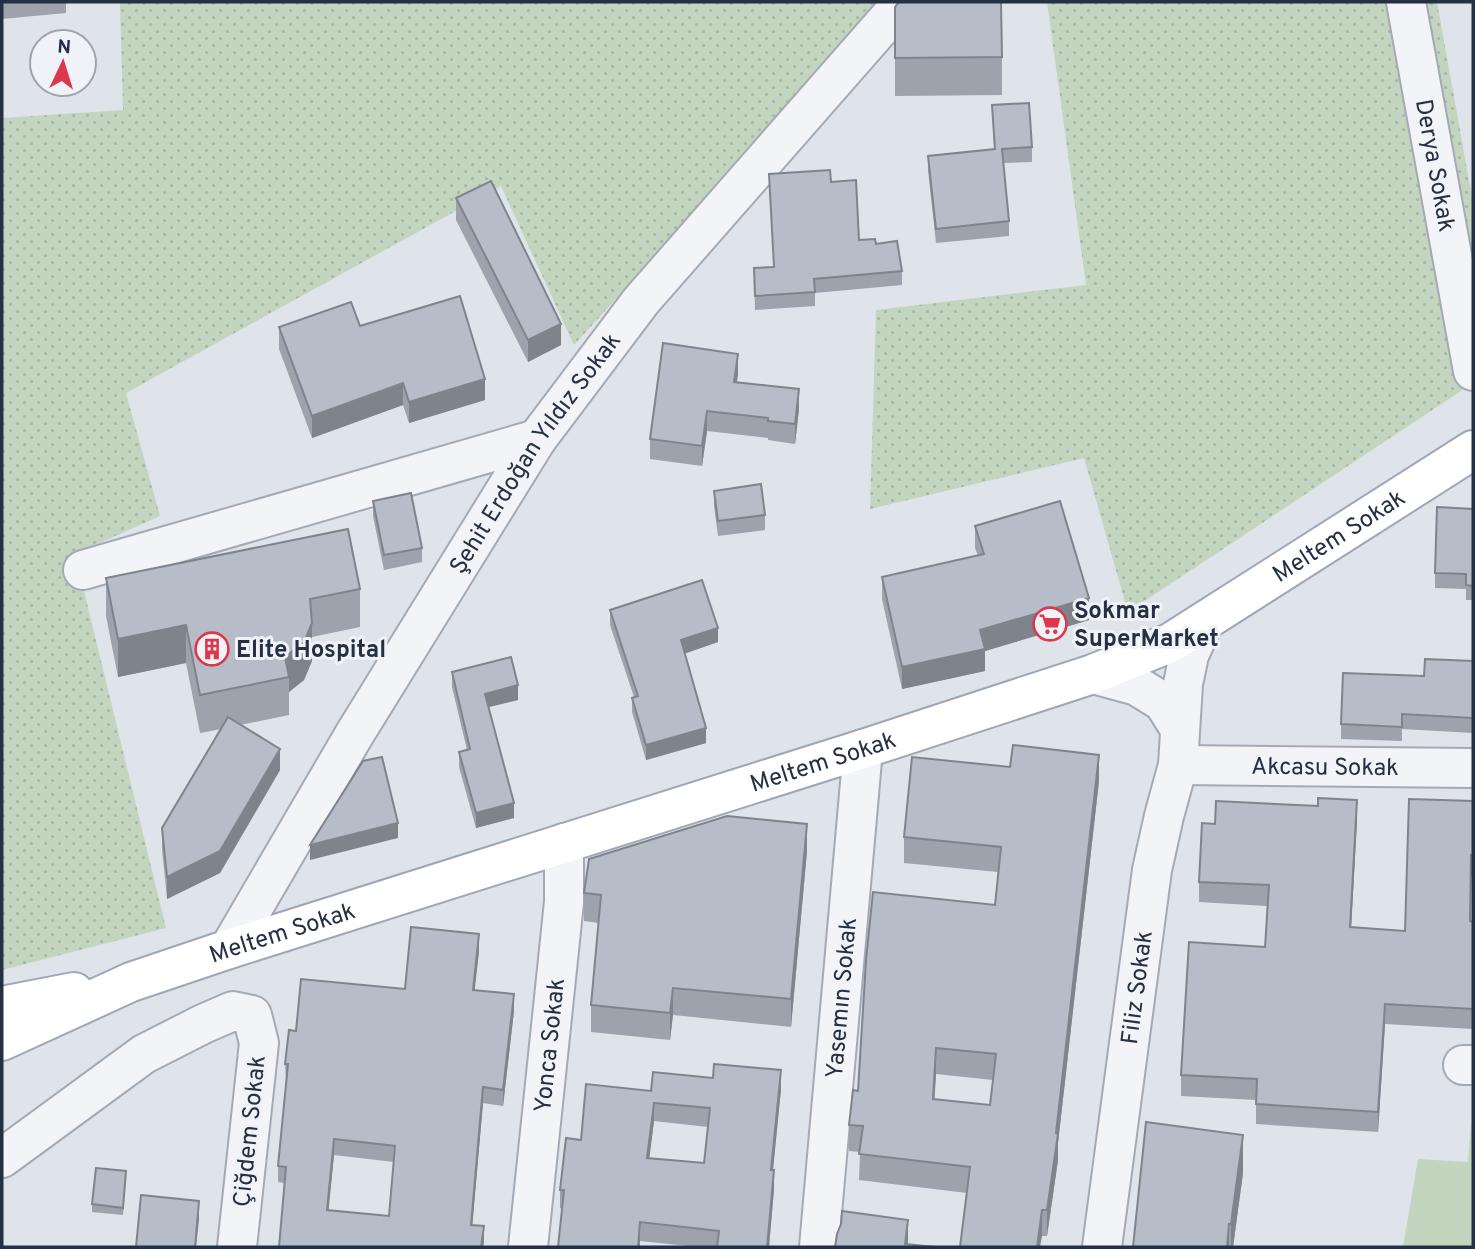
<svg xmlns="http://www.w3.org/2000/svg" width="1475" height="1249" font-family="Overpass,sans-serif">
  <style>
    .grass { fill: url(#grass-dots) }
    .green { fill: #c4d5bf }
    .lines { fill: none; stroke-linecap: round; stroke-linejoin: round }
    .minor-casing { stroke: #a4aab5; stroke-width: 42 }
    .major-casing { stroke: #9da7b7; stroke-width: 42 }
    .minor { stroke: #f2f4f8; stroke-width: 38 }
    .major { stroke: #fff; stroke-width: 38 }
    .wall { fill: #9da2ac; fill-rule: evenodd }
    .shaded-wall { fill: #7f848c }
    .building { fill: #b6bcc8; stroke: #7f848c; stroke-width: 2; fill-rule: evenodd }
    .labels { text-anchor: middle; stroke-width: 6; stroke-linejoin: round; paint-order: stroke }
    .street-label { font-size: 24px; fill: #263043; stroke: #eff2f7 }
    .poi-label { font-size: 24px; font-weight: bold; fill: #263043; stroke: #eff2f7; text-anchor: start }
  </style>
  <defs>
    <pattern id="grass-dots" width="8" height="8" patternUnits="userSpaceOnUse" patternTransform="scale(1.75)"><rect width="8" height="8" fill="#c4d5bf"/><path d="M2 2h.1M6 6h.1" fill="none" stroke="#a8b7a5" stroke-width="1.8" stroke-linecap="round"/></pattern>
  </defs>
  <rect width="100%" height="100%" fill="#dfe3ea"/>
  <g class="grass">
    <path d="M120 2H887L574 345 501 186 126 393 160 516 75 554 166 928 2 970V118L123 110Z"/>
    <path d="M1047 2H1437L1473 203V383L1128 612 1084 458 870 509 876 310 1086 285Z"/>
  </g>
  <path class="green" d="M1473 1123V1247H1403L1418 1159 1468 1162 1471 1125Z"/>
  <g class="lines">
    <defs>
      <g id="minor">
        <path id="s1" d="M1406 2 1473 371"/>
        <path d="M83 570 537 439"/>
        <path d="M1093 674 1137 686 1163 702 1180 729"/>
        <path id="s2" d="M1178 765 1473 768"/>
        <path id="s3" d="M229 949 354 735 537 439 641 301 903 2"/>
        <path d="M1463 1065H1473"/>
        <path d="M2 1158 144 1054 203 1024 233 1011 252 1015 259 1043 237 1247"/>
        <path id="s4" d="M528 1247 564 902V843"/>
        <path id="s5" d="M819 1247 863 749"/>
        <path id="s6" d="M1102 1247 1152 870 1164 816 1178 765 1183 684 1189 655 1204 622"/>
      </g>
      <g id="major">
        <path d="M2 1006 74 992"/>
        <path id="s7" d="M2 1041 131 982 229 949 863 749 1093 674 1170 643 1473 450"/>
      </g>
    </defs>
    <use href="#minor" class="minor-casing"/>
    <use href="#major" class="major-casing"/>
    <use href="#minor" class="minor"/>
    <use href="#major" class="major"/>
  </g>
  <g class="wall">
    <path d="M2 2H66V13L2 19Z"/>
    <path d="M895 7 1002 57V95L895 96Z"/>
    <path d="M992 105 1032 147V162L1003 163 1009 221V236L936 243 928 171V156L994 149Z"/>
    <path d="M769 174 831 182 859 240 876 244 902 271V285L815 293V306L755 310 754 268 774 267Z"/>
    <path d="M456 198 561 345 528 362 456 220Z"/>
    <path d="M360 326 485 400 409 423 403 405 312 438 279 349V327Z"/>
    <path d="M738 374 737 382 799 409 795 444 768 440V438L707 431 702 466 650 459V439Z"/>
    <path d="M714 491 765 515V530L718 536 714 506Z"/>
    <path d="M373 501 422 548V562L384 570 373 516Z"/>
    <path d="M1473 509V600H1466V589L1435 588V573Z"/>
    <path d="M975 526 1089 620 985 651V671L902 689 882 599V577L978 556 975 548Z"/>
    <path d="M106 578 360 589V627L312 637V661L304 680 289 692V715L240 725 280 770 220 873 167 899 162 849V828L221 729 200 733 186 663 118 677 106 616Z"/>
    <path d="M610 610 718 642 685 653 706 743 646 760 632 712V698L634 697 610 625Z"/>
    <path d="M1473 661V733L1402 729V741L1341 739V724L1424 676Z"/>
    <path d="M452 672 518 700 488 707 514 818 476 828 459 767V752L467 750 452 687Z"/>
    <path d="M1099 781 1058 1143V1160L1047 1236H1042L967 1193 859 1180 860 1152 849 1151V1125L858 1091 995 905 998 872 904 863V837ZM936 1074 993 1080 990 1105 934 1099Z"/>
    <path d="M1473 801V876H1471L1470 921 1473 922V1029L1385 1024 1378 1132 1256 1124V1100L1181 1096V1075L1265 947 1267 906 1199 902V882L1215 824 1357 821 1351 927 1405 931Z"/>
    <path d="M807 851 791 1027 673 1015 670 1040 591 1032V1005L599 923 584 921V893Z"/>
    <path d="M479 951 474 990 514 1011 503 1106 483 1103 472 1225 484 1243 279 1247 284 1183 278 1182V1166L286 1080 285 1064 296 1031 405 989ZM334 1155 394 1162 389 1216 328 1210Z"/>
    <path d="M781 1089 773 1170 774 1189 769 1247H698L640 1241V1247H558L562 1209 560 1208V1190L581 1140 651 1091ZM654 1121 708 1127 704 1163 649 1158Z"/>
    <path d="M1243 1173 1233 1247H1133Z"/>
    <path d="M126 1179 123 1215 92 1212V1204Z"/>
  </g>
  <g class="shaded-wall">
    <path d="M561 324V345L528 362V340Z"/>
    <path d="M738 354V374L734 402V382Z"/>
    <path d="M485 379V400L409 423V402Z"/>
    <path d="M403 383V405L312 438V416Z"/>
    <path d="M799 389V409L795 444V424Z"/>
    <path d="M707 411V431L702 466V446Z"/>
    <path d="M1089 598V620L985 651V671L902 689V667L980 630Z"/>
    <path d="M312 623V661L304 680 289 692V677L285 657Z"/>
    <path d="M186 625V663L118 677V639Z"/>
    <path d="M718 628V642L681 655V640Z"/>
    <path d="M518 685V700L485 708V694Z"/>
    <path d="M706 728V743L646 760V745Z"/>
    <path d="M280 749V770L220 873 167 899V877Z"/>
    <path d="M1099 755V781L1058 1143V1160L1047 1236V1210Z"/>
    <path d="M1357 800V821L1350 948V927Z"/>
    <path d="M514 803V818L476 828V813Z"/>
    <path d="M398 823V838L310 860V845Z"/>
    <path d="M807 824V851L791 1027V999Z"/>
    <path d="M479 934V951L473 1006V990Z"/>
    <path d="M673 988V1015L670 1040V1013Z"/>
    <path d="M514 994V1011L503 1106V1090Z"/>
    <path d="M1385 1004V1024L1378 1132V1112Z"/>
    <path d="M936 1048V1074L933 1125V1099Z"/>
    <path d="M781 1070V1089L771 1189V1170Z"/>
    <path d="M483 1087V1103L471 1241V1225Z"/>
    <path d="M654 1103V1121L647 1177V1158Z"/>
    <path d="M1243 1135V1173L1233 1247H1231V1224Z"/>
    <path d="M334 1139V1155L327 1226V1210Z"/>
    <path d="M774 1170V1189L769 1247H767Z"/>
    <path d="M199 1201V1220L196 1247H195Z"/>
    <path d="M1042 1210V1236L1040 1247H1037Z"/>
    <path d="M908 1220V1247H905Z"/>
    <path d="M640 1222V1247H638Z"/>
    <path d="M1229 1224V1247H1227Z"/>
    <path d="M484 1226V1243L483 1247H481Z"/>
  </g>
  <g class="building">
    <path d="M899 2H1001L1002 57 895 58V7Z"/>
    <path d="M1029 103 1032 147 1002 149 1009 221 936 229 928 156 995 149 992 105Z"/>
    <path d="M830 170 831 182 856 180 859 240 875 239 876 244 897 241 902 271 814 279 815 292 755 296 754 268 774 267 769 174Z"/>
    <path d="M491 181 561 324 528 340 456 198Z"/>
    <path d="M460 296 485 379 409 402 403 383 312 416 279 327 351 302 360 326Z"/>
    <path d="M663 343 738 354 734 382 799 389 795 424 768 421V418L707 411 702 446 650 439Z"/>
    <path d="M761 484 765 515 718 521 714 491Z"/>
    <path d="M411 493 422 548 384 555 373 501Z"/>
    <path d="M1060 501 1089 598 980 630 985 649 902 667 882 577 984 554 975 526Z"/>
    <path d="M1437 507 1473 509V586L1466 585V574L1435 573Z"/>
    <path d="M348 529 360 589 310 599 312 623 304 642 285 657 289 677 200 695 186 625 118 639 106 578Z"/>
    <path d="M702 580 718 628 681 640 706 728 646 745 632 698 638 696 610 610Z"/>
    <path d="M511 657 518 685 485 694 514 803 476 813 459 752 470 749 452 672Z"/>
    <path d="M1425 659 1473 661V718L1402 714V727L1341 724 1343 673 1424 676Z"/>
    <path d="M228 717 280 749 220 851 167 877 162 828Z"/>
    <path d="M1013 745 1099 755 1056 1133 1058 1134 1047 1210H1042L1037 1247H960L970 1167 859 1154 863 1126 849 1125 853 1090 858 1091 866 960 873 892 995 905 1001 847 904 837 912 757 1010 767ZM936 1048 996 1054 990 1105 933 1099Z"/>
    <path d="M382 757 398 823 310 845 363 761Z"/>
    <path d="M1318 798 1357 800 1350 927 1405 931 1409 799 1473 801V855H1471L1470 921 1473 922V1009L1385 1004 1378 1112 1256 1104 1257 1079 1181 1075 1189 942 1265 947 1269 885 1199 882 1202 823 1215 824 1216 801 1318 806Z"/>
    <path d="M727 816 807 824 791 999 673 988 670 1013 591 1005 601 895 584 893 589 859Z"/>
    <path d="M411 927 479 934 473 990 514 994 503 1090 483 1087 471 1225 484 1226 481 1247H279L286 1167 278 1166 288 1064H285L289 1030 296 1031 301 979 405 989ZM334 1139 395 1146 389 1216 327 1210Z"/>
    <path d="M714 1064 781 1070 771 1170H774L767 1247H717L719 1231 640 1222 638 1247H558L564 1190H560L566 1138 581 1140 586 1084 651 1091 653 1072 713 1078ZM654 1103 710 1108 704 1163 647 1158Z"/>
    <path d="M1146 1122 1243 1135 1231 1224H1229L1227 1247H1133Z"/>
    <path d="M96 1168 126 1171 123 1208 92 1204Z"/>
    <path d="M141 1195 199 1201 195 1247H136Z"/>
    <path d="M842 1211 908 1220 905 1244 935 1247H835L837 1234 841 1224Z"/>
  </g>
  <defs>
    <symbol id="supermarket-ring" viewBox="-11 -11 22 22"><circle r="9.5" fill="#eff2f7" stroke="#dd374c" stroke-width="1.5"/><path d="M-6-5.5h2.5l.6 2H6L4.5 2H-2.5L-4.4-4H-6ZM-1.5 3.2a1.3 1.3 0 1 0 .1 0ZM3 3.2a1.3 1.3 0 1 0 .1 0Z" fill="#dd374c"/></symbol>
    <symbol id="building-ring" viewBox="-11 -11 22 22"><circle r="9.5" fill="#eff2f7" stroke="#dd374c" stroke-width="1.5"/><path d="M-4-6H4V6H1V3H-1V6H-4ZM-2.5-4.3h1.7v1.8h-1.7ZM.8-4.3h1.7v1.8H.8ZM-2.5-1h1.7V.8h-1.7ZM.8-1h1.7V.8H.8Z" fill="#dd374c"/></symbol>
  </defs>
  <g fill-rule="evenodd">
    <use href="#supermarket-ring" x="1031" y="605" width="38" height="38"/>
    <use href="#building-ring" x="193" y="630" width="38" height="38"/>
  </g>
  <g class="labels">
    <g class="street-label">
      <text dy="8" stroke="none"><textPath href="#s1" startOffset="166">Derya Sokak</textPath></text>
      <text dy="8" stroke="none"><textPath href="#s3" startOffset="583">Şehit Erdoğan Yıldız Sokak</textPath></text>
      <text dy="8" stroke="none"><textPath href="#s7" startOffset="1435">Meltem Sokak</textPath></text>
      <text dy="8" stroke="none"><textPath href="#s7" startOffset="868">Meltem Sokak</textPath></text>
      <text dy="8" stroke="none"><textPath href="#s2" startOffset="147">Akcasu Sokak</textPath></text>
      <text dy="8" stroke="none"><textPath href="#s7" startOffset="301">Meltem Sokak</textPath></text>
      <text dy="8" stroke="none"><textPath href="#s6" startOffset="262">Filiz Sokak</textPath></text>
      <text dy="8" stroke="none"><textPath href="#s5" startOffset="250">Yasemın Sokak</textPath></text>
      <text dy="8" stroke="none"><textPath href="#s4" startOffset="203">Yonca Sokak</textPath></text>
      <text transform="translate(249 1131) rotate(-84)" y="8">Çiğdem Sokak</text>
    </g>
    <g class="poi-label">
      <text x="1074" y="618">Sokmar<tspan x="1074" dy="28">SuperMarket</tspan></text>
      <text x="236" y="657">Elite Hospital</text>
    </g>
  </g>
  <rect width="1475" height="1249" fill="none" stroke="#263043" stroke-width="7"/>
  <g transform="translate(63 63) rotate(4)"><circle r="33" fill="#eff2f7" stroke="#9fa4af" stroke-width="2"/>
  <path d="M0-5L12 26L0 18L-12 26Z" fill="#dd374c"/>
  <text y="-10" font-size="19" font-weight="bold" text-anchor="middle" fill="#263043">N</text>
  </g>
</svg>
